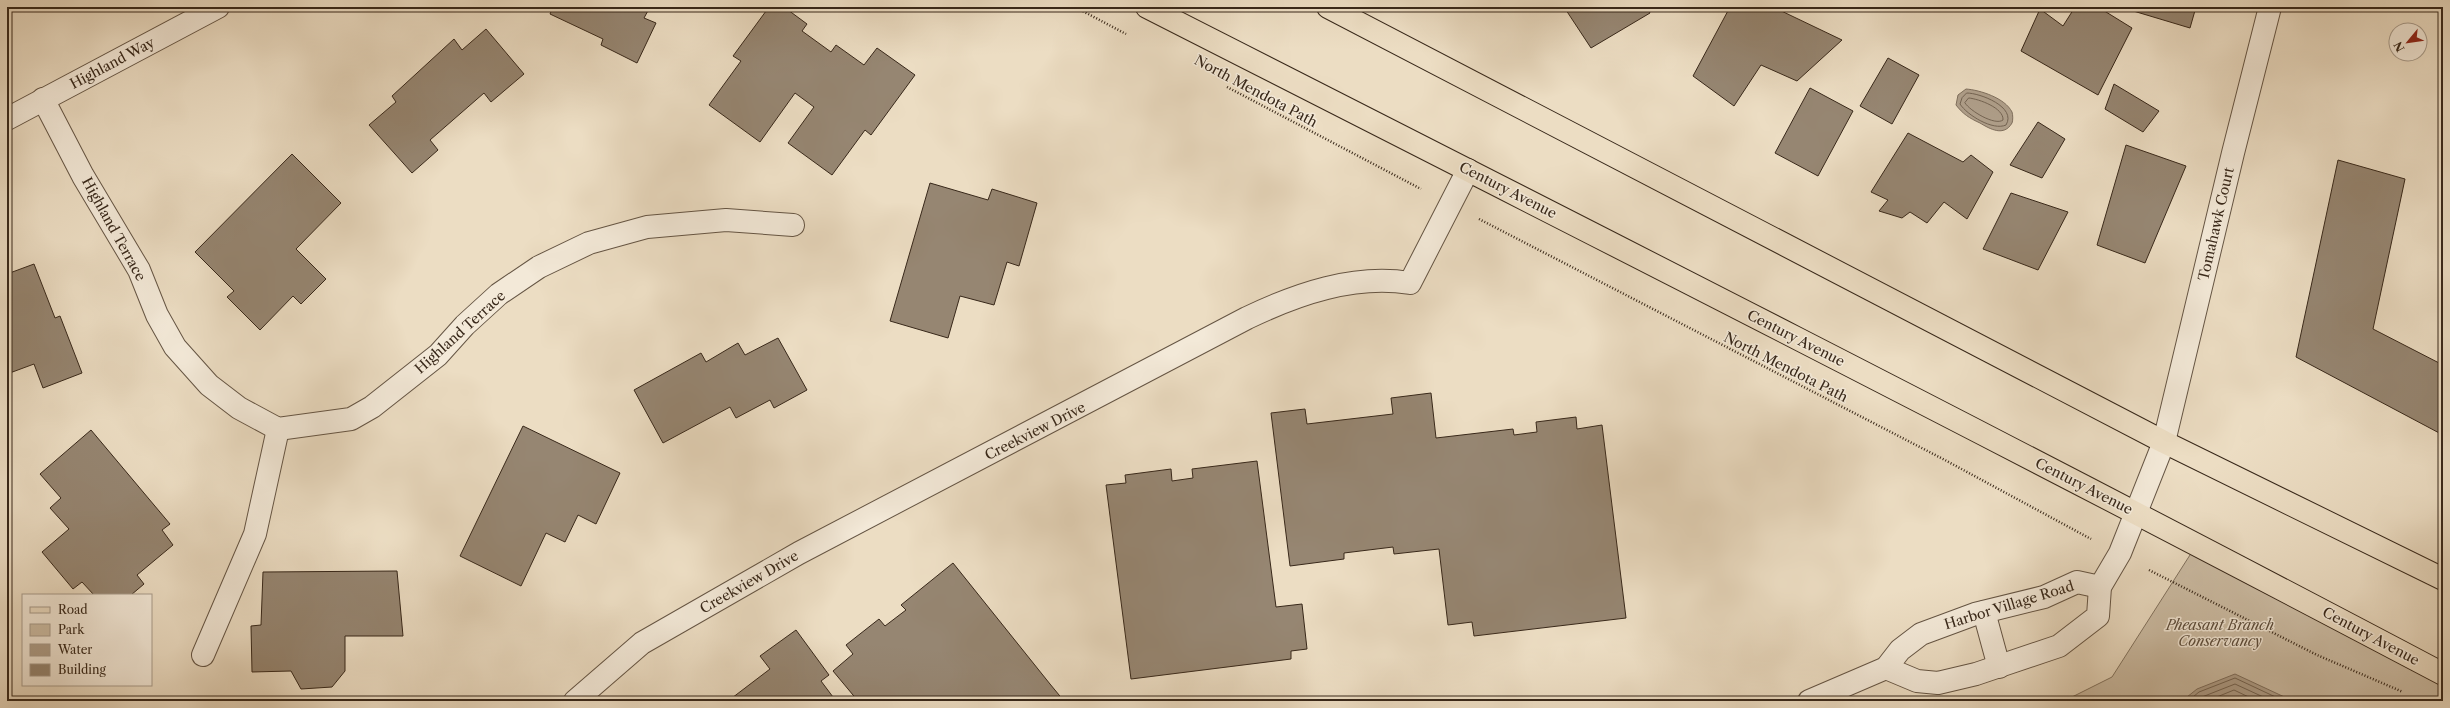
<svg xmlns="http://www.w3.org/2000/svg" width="2450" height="708" font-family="'Libre Caslon Text',serif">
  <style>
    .green { fill: #cdbea6; stroke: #827360 }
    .water { fill: #af9f8a; stroke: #7f6f5d }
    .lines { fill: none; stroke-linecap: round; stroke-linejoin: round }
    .shore { stroke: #746452; stroke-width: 1 }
    .building { fill: #968672; stroke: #38281a }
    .minor-casing { stroke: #655544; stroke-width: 24 }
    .major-casing { stroke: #38281a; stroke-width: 24 }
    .path { stroke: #38281a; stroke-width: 2.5; stroke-dasharray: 1 2; stroke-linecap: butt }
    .minor { stroke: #f3e9d8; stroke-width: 22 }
    .major { stroke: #ecddc3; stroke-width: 22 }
    .labels { text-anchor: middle; stroke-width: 3; stroke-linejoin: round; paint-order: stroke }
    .street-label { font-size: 14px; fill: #38281a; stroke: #f3e9d8 }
    .park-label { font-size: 14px; font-style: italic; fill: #5d4e3d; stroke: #f3e9d8 }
  </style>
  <rect width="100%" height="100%" fill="#ecddc3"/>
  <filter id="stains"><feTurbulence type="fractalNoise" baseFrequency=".005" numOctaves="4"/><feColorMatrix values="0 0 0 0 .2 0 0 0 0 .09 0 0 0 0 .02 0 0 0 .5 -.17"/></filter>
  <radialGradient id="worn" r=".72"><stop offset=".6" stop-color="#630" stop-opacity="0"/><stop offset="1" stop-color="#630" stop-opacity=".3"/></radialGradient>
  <path class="green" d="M2197 544 2443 674V701H2064L2112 677Z"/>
  <g class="water">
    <path d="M1966 89C1980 90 2005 98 2012 112 2013 115 2013 121 2012 123 2004 137 1990 129 1980 123 1969 118 1963 114 1956 105L1958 95Z"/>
    <path d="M2235 674 2293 701H2182L2197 689Z"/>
  </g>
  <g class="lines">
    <g class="shore">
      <path d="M1967 93C1980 93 2017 107 2006 125 1993 131 1967 115 1960 104L1962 98Z"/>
      <path d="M1969 98C1979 99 2004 108 2003 120 1995 126 1970 111 1965 103Z"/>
      <path d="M2188 701 2199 692 2235 678 2284 701"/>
      <path d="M2196 701 2202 697 2235 684 2272 701"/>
      <path d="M2207 701 2234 690 2257 701"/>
    </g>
  </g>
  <g class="building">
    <path d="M553 7H650L644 18 656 23 637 63 601 45 603 39 550 14Z"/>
    <path d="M769 7H784L807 24 802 31 831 52 836 45 864 65 877 48 915 75 871 135 865 130 832 175 788 143 814 107 795 93 760 142 709 105 741 61 733 56Z"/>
    <path d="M1564 7H1647L1650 13 1591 48Z"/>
    <path d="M1730 7H1773L1842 40 1797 81 1761 65 1734 106 1693 76Z"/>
    <path d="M2075 7H2098L2132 28 2098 95 2021 51 2040 9 2063 26Z"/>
    <path d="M2120 7H2196L2190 28Z"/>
    <path d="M486 29 524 74 491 102 484 93 430 140 438 150 412 173 369 125 396 102 392 96 454 39 462 50Z"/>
    <path d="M1888 58 1919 75 1892 124 1860 106Z"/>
    <path d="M2114 84 2159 111 2143 132 2105 109Z"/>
    <path d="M1810 88 1853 111 1818 176 1775 153Z"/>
    <path d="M2038 122 2065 139 2042 178 2010 165Z"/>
    <path d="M1908 133 1963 162 1971 155 1993 172 1967 219 1944 202 1927 223 1910 212 1902 218 1879 211 1888 200 1871 192Z"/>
    <path d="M2126 145 2186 166 2145 263 2097 245Z"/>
    <path d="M292 154 341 203 296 249 326 279 301 304 293 296 260 330 227 297 234 291 195 252Z"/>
    <path d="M2338 160 2405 179 2373 329 2443 365V435L2296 357Z"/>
    <path d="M930 183 988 200 992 189 1037 203 1019 266 1007 262 994 305 960 296 948 338 890 321Z"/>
    <path d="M2011 193 2068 212 2038 270 1983 249Z"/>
    <path d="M34 264 55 318 60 316 82 373 43 388 34 364 7 374V274Z"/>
    <path d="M778 338 807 390 774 408 770 400 736 418 730 407 663 443 634 390 701 353 706 362 738 343 745 355Z"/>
    <path d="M1431 393 1436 438 1513 429 1514 435 1537 432 1536 422 1576 417 1577 429 1602 425 1626 618 1474 636 1472 622 1448 625 1439 549 1394 554 1393 547 1344 553V559L1290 566 1271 413 1305 409 1307 424 1393 414 1391 398Z"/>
    <path d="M523 426 620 473 596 524 578 515 565 542 546 533 521 586 460 556Z"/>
    <path d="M91 430 170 524 162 530 173 545 137 575 144 584 131 595H94L82 582 73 589 42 552 69 529 50 508 61 498 40 474Z"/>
    <path d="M1257 461 1276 607 1302 604 1307 649 1291 651V659L1131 679 1106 485 1126 483 1125 475 1171 469 1172 481 1193 478 1192 469Z"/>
    <path d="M953 563 1050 684 1064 701H858L833 671 853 654 846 645 879 619 885 626 906 610 901 605Z"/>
    <path d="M397 571 403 636H345V671L332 687 301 689 291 671 252 672 251 626 261 625 263 572Z"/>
    <path d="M796 630 829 675 821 681 836 701H728L770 669 760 656Z"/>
  </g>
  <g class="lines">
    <defs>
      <g id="minor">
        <path d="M43 99 83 176 139 270 157 315 175 347 209 385 239 408 278 429 351 419 372 407 438 355 465 325 499 294 539 267 589 243 647 227 726 220 793 225"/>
        <path d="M7 119 218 7"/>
        <path d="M1984 612 1999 667"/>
        <path d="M203 655 255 534 278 429"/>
        <path d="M1886 668 1917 681 1938 683 1976 674 2059 646 2098 616 2100 587 2120 553 2164 442 2233 153 2270 7"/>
        <path d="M575 701 642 643 799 553 1247 318C1297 294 1354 274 1410 283L1468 170"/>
        <path d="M1809 701 1886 668 1900 650 1921 634 1975 614 2044 597 2077 582 2100 587"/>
      </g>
      <g id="major">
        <path d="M1147 7C1580 227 2013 447 2443 674"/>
        <path d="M1328 7 2164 442 2443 579"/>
      </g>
    </defs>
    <use href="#minor" class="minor-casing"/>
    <use href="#major" class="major-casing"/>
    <g class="path">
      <path d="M1075 7 1126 34"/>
      <path d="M1227 87 1421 189"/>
      <path d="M1479 219 1943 459 2091 539"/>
      <path d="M2149 570 2317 655 2403 692"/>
    </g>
    <use href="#minor" class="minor"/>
    <use href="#major" class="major"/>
  </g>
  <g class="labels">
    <g class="street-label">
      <text transform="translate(112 63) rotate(-28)" y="5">Highland Way</text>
      <text transform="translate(1256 91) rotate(28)" y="5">North Mendota Path</text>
      <text transform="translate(1508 190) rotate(27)" y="5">Century Avenue</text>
      <text transform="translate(2216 224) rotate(-77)" y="5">Tomahawk Court</text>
      <text transform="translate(114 229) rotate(61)" y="5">Highland Terrace</text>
      <text transform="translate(460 332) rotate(-42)" y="5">Highland Terrace</text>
      <text transform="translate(1796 338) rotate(27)" y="5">Century Avenue</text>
      <text transform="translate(1786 367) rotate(27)" y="5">North Mendota Path</text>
      <text transform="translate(1035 431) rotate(-27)" y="5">Creekview Drive</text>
      <text transform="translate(2084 486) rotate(27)" y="5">Century Avenue</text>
      <text transform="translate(749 582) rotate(-30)" y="5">Creekview Drive</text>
      <text transform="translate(2009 605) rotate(-17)" y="5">Harbor Village Road</text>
      <text transform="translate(2371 636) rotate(28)" y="5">Century Avenue</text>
    </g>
    <g class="park-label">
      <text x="2220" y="630">Pheasant Branch<tspan x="2220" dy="16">Conservancy</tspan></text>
    </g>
  </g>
  <rect width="2450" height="708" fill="none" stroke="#ecddc3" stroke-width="24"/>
  <rect x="8" y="8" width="2434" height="692" fill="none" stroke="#38281a" stroke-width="2"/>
  <rect x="12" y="12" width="2426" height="684" fill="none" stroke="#38281a"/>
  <rect x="22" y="594" width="130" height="92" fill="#f3e9d8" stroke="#a89c8c"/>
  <rect x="30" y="607" width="20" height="6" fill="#ecddc3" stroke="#a89c8c"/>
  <text x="58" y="614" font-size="12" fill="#38281a">Road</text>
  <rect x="30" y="624" width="20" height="12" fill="#cdbea6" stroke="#a89c8c"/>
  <text x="58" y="634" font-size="12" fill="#38281a">Park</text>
  <rect x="30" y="644" width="20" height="12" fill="#af9f8a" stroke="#a89c8c"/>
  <text x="58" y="654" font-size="12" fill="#38281a">Water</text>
  <rect x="30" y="664" width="20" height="12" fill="#968672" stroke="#a89c8c"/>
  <text x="58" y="674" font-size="12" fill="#38281a">Building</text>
  <g transform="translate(2408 42) rotate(241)"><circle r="19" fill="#f3e9d8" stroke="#a89c8c"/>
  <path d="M0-3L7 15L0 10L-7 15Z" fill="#8f2418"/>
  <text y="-6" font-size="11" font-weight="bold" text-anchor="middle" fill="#38281a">N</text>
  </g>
  <rect width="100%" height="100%" filter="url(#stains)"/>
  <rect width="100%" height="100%" fill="url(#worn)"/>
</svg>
